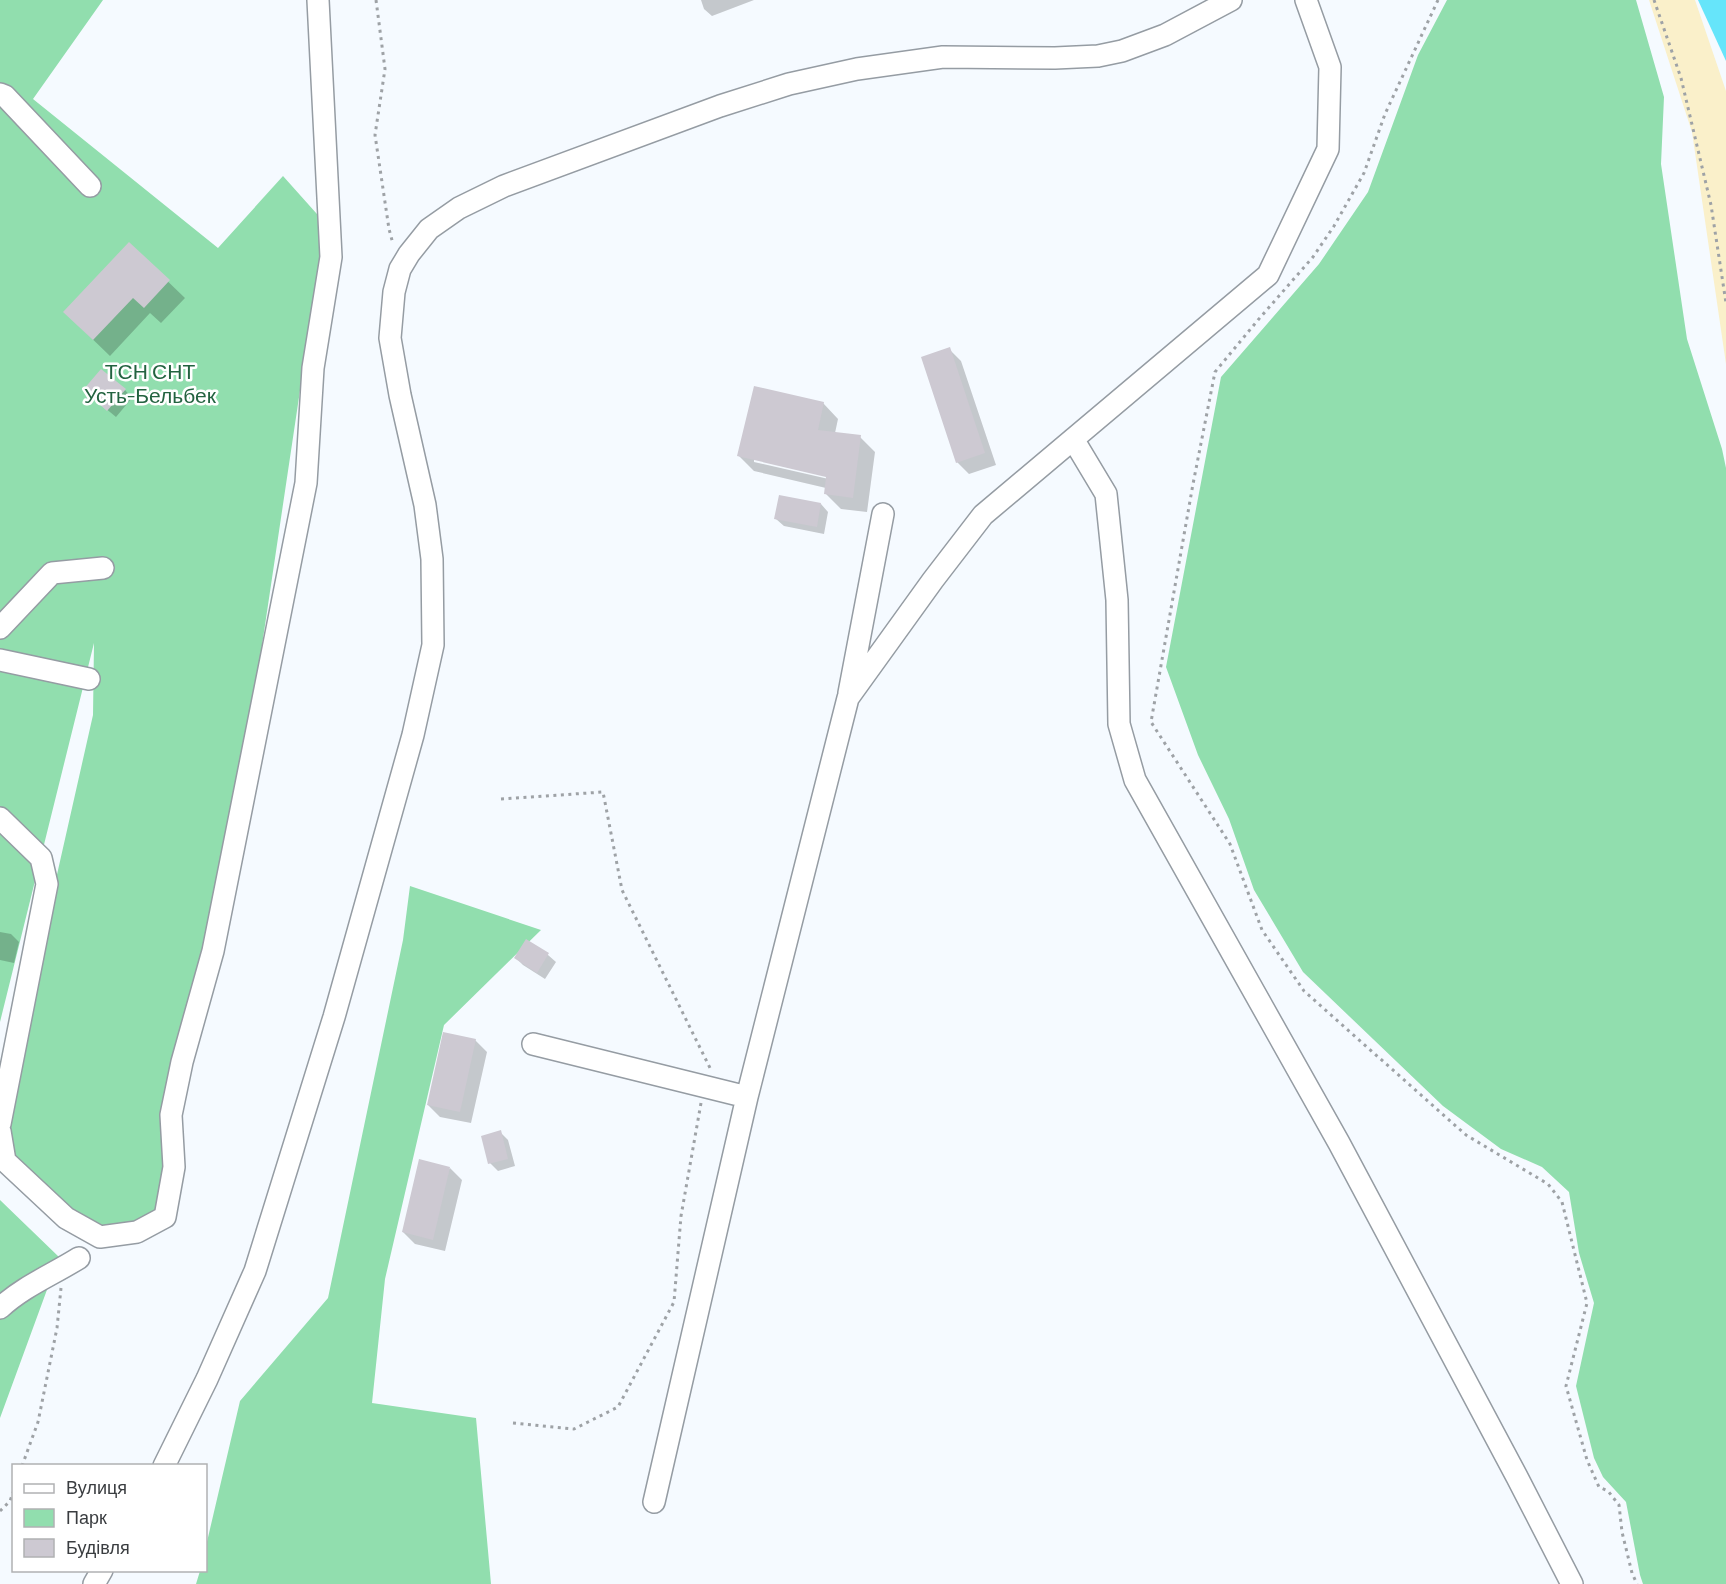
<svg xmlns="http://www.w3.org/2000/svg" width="1726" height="1584" font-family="Barlow,sans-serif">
  <rect width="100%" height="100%" fill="#f5faff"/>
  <path fill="#91deae" d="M0 0H103L33 99 218 248 283 176 325 223 258 672 161 1213 103 1234 0 1169 49 910 93 715 94 643 0 1022Z
    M1447 0H1636L1664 97 1661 164 1687 339 1722 449 1726 468V1584H1643L1640 1575 1626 1502 1603 1477 1594 1458 1576 1386 1594 1303 1579 1253 1569 1192 1542 1167 1501 1149 1443 1106 1303 972 1254 890 1229 819 1198 755 1166 667 1221 377 1319 264 1368 192 1418 55Z
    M410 886 541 930 444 1025 385 1279 372 1403 476 1418 491 1584H196L200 1571 206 1570V1546L240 1401 328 1298 403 940Z
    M0 1200 59 1257 0 1418Z"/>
  <path fill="#faf0ca" d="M1649 0H1695L1726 91V364L1692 132Z"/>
  <path fill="#66e5fa" d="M1698 0H1726V61Z"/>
  <path fill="#0003" fill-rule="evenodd" d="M701 0H754L712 16 704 9Z
    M129 244 185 298 161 323 150 313 110 356 81 328Z
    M949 349 961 361 996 465 969 474 957 462Z
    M125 390 132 398 116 417 93 398Z
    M823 403 838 419 835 433 860 437 875 452 867 512 841 509 826 494V488L754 471 739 456ZM754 459 834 477 833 480 754 462Z
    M821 504 828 512 824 534 784 526 776 519Z
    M0 932 11 934 19 942 14 963 0 960Z
    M527 941 548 955 556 962 545 979 523 965 516 958Z
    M475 1040 487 1052 471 1123 440 1117 428 1105Z
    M500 1132 508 1140 515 1166 498 1171 490 1163Z
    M450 1168 462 1180 445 1251 415 1244 403 1232Z"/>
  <path fill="#cdc9d2" d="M129 242 170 280 144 308 133 298 93 340 63 312Z
    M950 347 985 453 956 463 921 357Z
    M101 369 126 389 107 411 83 390Z
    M754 386 824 402 818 430 861 435 853 498 824 494 826 477 737 456Z
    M779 495 821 503 817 527 774 519Z
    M526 939 549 953 537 973 514 958Z
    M443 1032 476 1039 460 1112 427 1105Z
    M501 1130 508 1159 488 1164 481 1136Z
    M419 1159 450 1167 433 1240 402 1232Z"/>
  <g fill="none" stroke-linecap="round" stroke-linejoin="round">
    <defs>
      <path id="minor" d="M0 94 5 96 90 186
        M1073 439 1106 494 1117 600 1119 724 1135 780 1339 1143 1517 1477 1572 1584
        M0 628 52 573 103 568
        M0 660 89 679
        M849 693 883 514
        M0 818 41 858 47 884 0 1124
        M533 1044 747 1097
        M0 1131 5 1161 66 1218 100 1237 137 1232 165 1217 174 1167 171 1115 182 1062 213 951 306 483 313 368 331 257 318 0
        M0 1308C24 1286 52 1275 79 1258
        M164 1466 207 1379 255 1271 334 1017 413 735 433 645 432 559 425 505 400 395 390 338 394 292 400 269 409 254 429 229 459 208 504 186 720 106 789 84 857 69 943 57 1055 58 1098 56 1122 51 1165 35 1231 0
        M654 1502 747 1097 848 698 933 580 983 515 1268 275 1328 149 1330 67 1306 0
        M94 1584 102 1570"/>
    </defs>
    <use href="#minor" stroke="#959ca3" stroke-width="24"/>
    <path stroke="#9ea2a6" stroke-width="3" stroke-dasharray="3 4.5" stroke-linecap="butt" d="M376 0 385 69 375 135 389 229 393 244
      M1438 0 1385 114 1364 173 1334 226 1313 257 1258 320 1215 372 1193 484 1151 722 1230 844 1262 930 1304 991 1466 1135 1548 1184 1562 1202 1587 1303 1566 1386 1587 1460 1599 1487 1608 1491 1619 1505 1622 1532 1632 1573 1637 1584
      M1654 0 1681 78 1711 205 1726 303
      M501 799 603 792 622 890 711 1070
      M513 1423 574 1429 618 1407 674 1302 681 1216 701 1103
      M22 1466 38 1422 57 1328 61 1288
      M0 1511 10 1501 14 1490"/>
    <use href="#minor" stroke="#fff" stroke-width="21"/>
  </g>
  <g text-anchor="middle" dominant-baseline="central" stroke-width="5" stroke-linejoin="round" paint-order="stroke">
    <g font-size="21" fill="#236340" stroke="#fff">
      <text x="150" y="370">ТСН СНТ<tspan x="150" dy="24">Усть-Бельбек</tspan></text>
    </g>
  </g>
  <rect x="12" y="1464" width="195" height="108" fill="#ffffff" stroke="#b0b1b3" stroke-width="1.5"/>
  <rect x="24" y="1484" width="30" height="9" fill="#ffffff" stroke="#b0b1b3" stroke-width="1.5"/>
  <text x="66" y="1494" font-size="18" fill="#3a3d40">Вулиця</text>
  <rect x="24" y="1509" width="30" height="18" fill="#91deae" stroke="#b0b1b3" stroke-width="1.5"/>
  <text x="66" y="1524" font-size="18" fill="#3a3d40">Парк</text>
  <rect x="24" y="1539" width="30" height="18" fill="#cdc9d2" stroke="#b0b1b3" stroke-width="1.5"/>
  <text x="66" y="1554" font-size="18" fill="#3a3d40">Будівля</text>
</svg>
